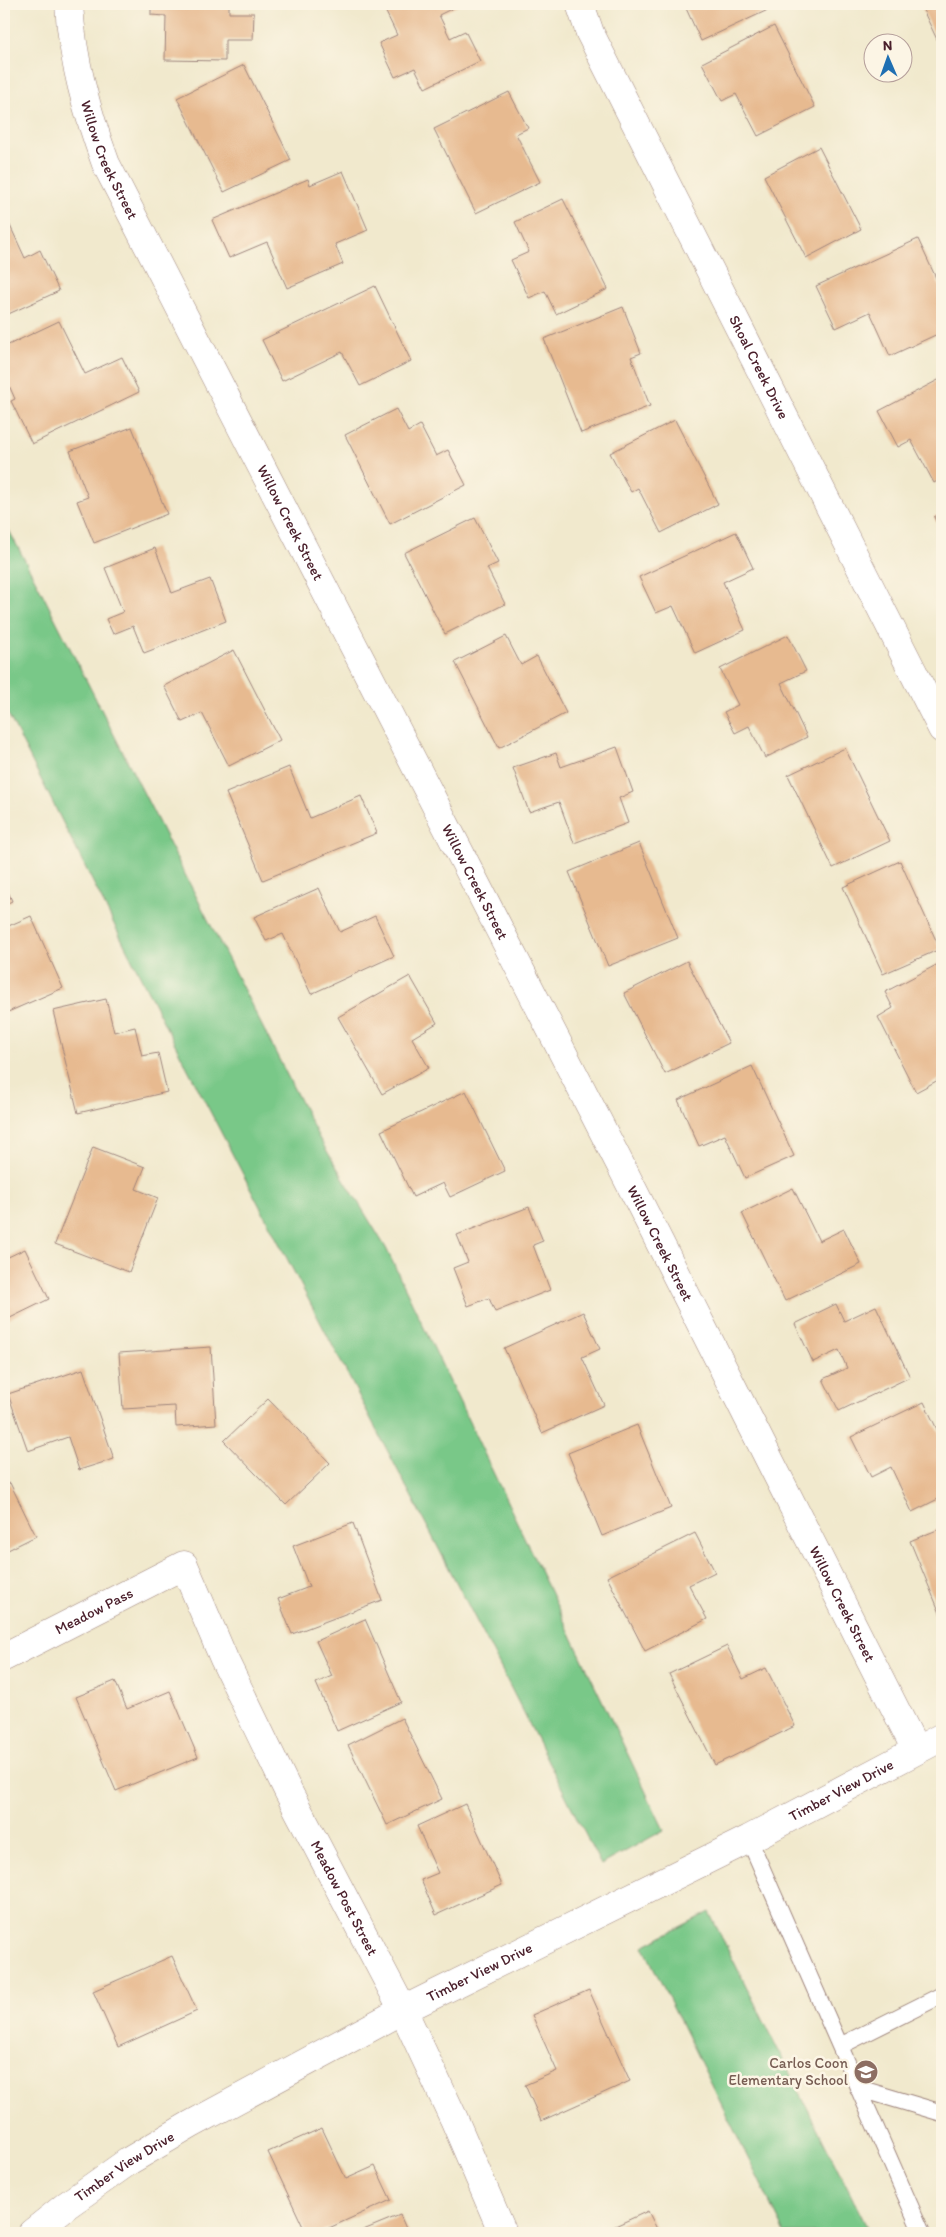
<svg xmlns="http://www.w3.org/2000/svg" width="946" height="2237" font-family="Itim,sans-serif">
  <rect width="100%" height="100%" fill="#fcf5e5"/>
  <filter id="ink" filterUnits="userSpaceOnUse"><feTurbulence type="fractalNoise" baseFrequency=".02" numOctaves="2"/><feDisplacementMap in="SourceGraphic" scale="10" xChannelSelector="R" yChannelSelector="G"/><feConvolveMatrix kernelMatrix="1 2 1 2 8 2 1 2 1" color-interpolation-filters="sRGB"/></filter>
  <filter id="wash" filterUnits="userSpaceOnUse"><feTurbulence type="fractalNoise" baseFrequency=".0096" numOctaves="4" result="noise"/><feDisplacementMap in="SourceGraphic" scale="20" xChannelSelector="R" yChannelSelector="G"/><feGaussianBlur stdDeviation="1.12" result="paint"/><feColorMatrix in="noise" values="0 0 0 0 0 0 0 0 0 0 0 0 0 0 0 0 0 1.4 0 .05"/><feComposite in="paint" operator="in"/></filter>
  <g filter="url(#wash)">
    <rect width="100%" height="100%" fill="#f1e9cd"/>
    <path fill="#79c888" stroke="#62745a" d="M4 521 40 589 319 1138 386 1248 664 1830 601 1865 488 1643 166 1027 4 706Z
      M709 1912 870 2233H785L643 1946Z"/>
    <g id="blocks">
      <path fill="#e7ba90" d="M151 4H229V13H254L253 40H225V61L165 60 166 16 151 15Z
        M382 4H458L459 5 439 15 450 38 465 31 480 61 425 88 415 68 395 77 379 43 397 35Z
        M684 4H768L770 9 701 41Z
        M930 4H942V50L922 8Z
        M774 26 815 107 758 136 736 94 722 101 702 63Z
        M244 65 291 160 224 192 177 98Z
        M509 92 528 128 516 134 540 182 476 213 434 129Z
        M819 147 861 229 806 258 764 176Z
        M343 171 368 230 335 244 343 264 287 288 267 242 229 258 212 220 308 179 310 185Z
        M563 199 608 289 556 314 545 291 529 298 511 260 529 252 515 222Z
        M6 217 25 258 40 250 59 291 4 316V218Z
        M918 239 942 291V332L890 356 870 312 836 328 816 286Z
        M375 286 411 361 360 386 342 352 282 381 262 340Z
        M623 307 641 353 631 357 650 406 581 433 544 339Z
        M59 321 85 374 122 357 139 392 32 444 11 401 15 399 4 374V347Z
        M942 378V478L934 483 911 440 898 447 879 411Z
        M396 409 408 432 420 425 436 456 448 450 466 485 390 524 345 435Z
        M675 420 718 504 661 533 638 488 631 492 610 453Z
        M132 427 167 514 94 543 77 501 88 497 70 451Z
        M942 513V534L934 517Z
        M475 518 498 563 487 568 505 604 445 634 404 553Z
        M736 532 753 568 723 582 745 630 695 653 673 606 656 613 639 577Z
        M155 548 172 593 210 579 226 621 144 653 133 626 113 634 106 619 123 612 105 568Z
        M788 635 806 671 781 683 807 737 765 758 749 726 735 733 724 712 738 705 720 669Z
        M506 636 521 665 537 656 566 713 499 748 455 662Z
        M234 650 280 740 229 766 202 713 182 722 164 686Z
        M617 747 633 792 619 798 628 823 574 843 559 802 529 812 513 768 556 753 561 767Z
        M845 748 890 841 833 868 788 775Z
        M289 767 310 818 361 796 377 833 263 880 226 793Z
        M639 843 678 938 608 966 569 872Z
        M900 861 940 949 883 974 843 887Z
        M4 882 12 901 4 905Z
        M319 888 340 932 375 916 394 956 311 994 283 934 266 941 254 917Z
        M31 916 63 988 8 1012 4 1002V928Z
        M687 961 729 1043 665 1074 624 993Z
        M942 962V1078L916 1092 878 1017 893 1008 885 992Z
        M410 976 437 1023 412 1038 429 1068 382 1094 338 1017Z
        M106 999 114 1032 135 1027 142 1056 158 1053 167 1092 78 1113 53 1011Z
        M752 1066 794 1156 745 1178 725 1135 699 1146 678 1100Z
        M466 1091 505 1171 450 1197 443 1183 413 1197 381 1131Z
        M93 1147 145 1167 136 1189 158 1198 129 1272 55 1244Z
        M793 1188 819 1241 844 1229 861 1264 785 1301 742 1213Z
        M529 1207 543 1241 533 1245 550 1290 495 1312 489 1298 468 1306 453 1268 468 1262 457 1235Z
        M25 1249 49 1299 4 1321V1259Z
        M836 1304 844 1321 876 1306 910 1377 839 1411 823 1379 847 1368 839 1350 813 1362 795 1324Z
        M583 1312 600 1349 582 1357 604 1405 542 1433 504 1348Z
        M211 1347 216 1424 176 1427 175 1406 123 1409 119 1353Z
        M83 1369 114 1459 79 1470 68 1437 28 1451 8 1394Z
        M268 1399 330 1463 286 1505 224 1441Z
        M924 1402 942 1440V1497L912 1512 891 1467 871 1477 851 1437Z
        M637 1425 671 1508 602 1536 568 1453Z
        M10 1483 36 1536 4 1552V1486Z
        M353 1523 382 1600 292 1634 278 1599 309 1587 293 1546Z
        M942 1528V1618L910 1541Z
        M695 1533 715 1572 689 1585 707 1619 645 1651 607 1577Z
        M365 1619 401 1702 337 1731 316 1683 332 1676 316 1641Z
        M727 1646 743 1679 766 1668 795 1726 715 1765 669 1674Z
        M115 1681 127 1709 170 1691 198 1757 116 1791 76 1697Z
        M402 1718 442 1799 387 1825 348 1745Z
        M465 1804 502 1885 436 1915 421 1880 438 1873 417 1826Z
        M172 1956 197 2011 118 2047 93 1991Z
        M589 1990 630 2081 541 2121 525 2085 557 2071 532 2015Z
        M322 2128 346 2179 375 2166 391 2200 318 2233H306L268 2152Z
        M648 2211 659 2233H600Z
        M400 2215 408 2233H356Z"/>
    </g>
  </g>
  <g filter="url(#ink)">
    <use href="#blocks" fill-opacity="0" stroke="#9e847c" stroke-width="1"/>
    <g fill="none" stroke-linecap="round" stroke-linejoin="round">
      <defs>
        <path id="lane" d="M749 1839 922 2233
          M840 2046 942 1995
          M858 2088 942 2113"/>
        <g id="street">
          <path id="s1" d="M69 4C72 60 87 112 106 164L623 1170 916 1750"/>
          <path id="s2" d="M580 4 590 33 942 729"/>
          <path id="s3" d="M4 1657 184 1565 224 1659 288 1791 403 2010 454 2119 503 2233"/>
        </g>
        <g id="secondary">
          <path id="s4" d="M32 2233 67 2205 129 2161 190 2125 403 2010 749 1839 942 1737"/>
        </g>
      </defs>
      <use href="#lane" stroke="#9e847c" stroke-width="18"/>
      <use href="#street" stroke="#9e847c" stroke-width="29"/>
      <use href="#secondary" stroke="#9e847c" stroke-width="29"/>
      <use href="#lane" stroke="#fff" stroke-width="16"/>
      <use href="#street" stroke="#fff" stroke-width="28"/>
      <use href="#secondary" stroke="#fff" stroke-width="28"/>
    </g>
  </g>
  <defs>
    <symbol id="school-disc" viewBox="-11 -11 22 22"><circle r="9.5" fill="#8d6e63" stroke="#fcf5e5"/><path d="M0-5L7-2L0 1L-7-2ZM-4 1L0 2.5L4 1V4Q0 6-4 4Z" fill="#fff"/></symbol>
  </defs>
  <g fill-rule="evenodd">
    <use href="#school-disc" x="852" y="2058" width="28" height="28"/>
  </g>
  <g text-anchor="middle" dominant-baseline="central" stroke-width="5" stroke-linejoin="round" paint-order="stroke">
    <g font-size="15" fill="#4a1f2b" stroke="#fcf5e5">
      <text stroke="none"><textPath href="#s1" startOffset="162">Willow Creek Street</textPath></text>
      <text stroke="none"><textPath href="#s2" startOffset="405">Shoal Creek Drive</textPath></text>
      <text stroke="none"><textPath href="#s1" startOffset="568">Willow Creek Street</textPath></text>
      <text stroke="none"><textPath href="#s1" startOffset="972">Willow Creek Street</textPath></text>
      <text stroke="none"><textPath href="#s1" startOffset="1378">Willow Creek Street</textPath></text>
      <text stroke="none"><textPath href="#s1" startOffset="1782">Willow Creek Street</textPath></text>
      <text stroke="none"><textPath href="#s3" startOffset="101">Meadow Pass</textPath></text>
      <text stroke="none"><textPath href="#s4" startOffset="924">Timber View Drive</textPath></text>
      <text stroke="none"><textPath href="#s3" startOffset="572">Meadow Post Street</textPath></text>
      <text stroke="none"><textPath href="#s4" startOffset="519">Timber View Drive</textPath></text>
      <text stroke="none"><textPath href="#s4" startOffset="114">Timber View Drive</textPath></text>
    </g>
    <g font-size="15" fill="#785e54" stroke="#fcf5e5" text-anchor="end">
      <text x="848" y="2063">Carlos Coon<tspan x="848" dy="17">Elementary School</tspan></text>
    </g>
  </g>
  <rect width="946" height="2237" fill="none" stroke="#fcf5e5" stroke-width="20"/>
  <g transform="translate(888 58) rotate(358)"><circle r="24" fill="#fcf5e5" stroke="#b59f9b"/>
  <path d="M0-4L9 19L0 12L-9 19Z" fill="#1f6fb2"/>
  <text y="-8" font-size="14" font-weight="bold" text-anchor="middle" fill="#4a1f2b">N</text>
  </g>
</svg>
